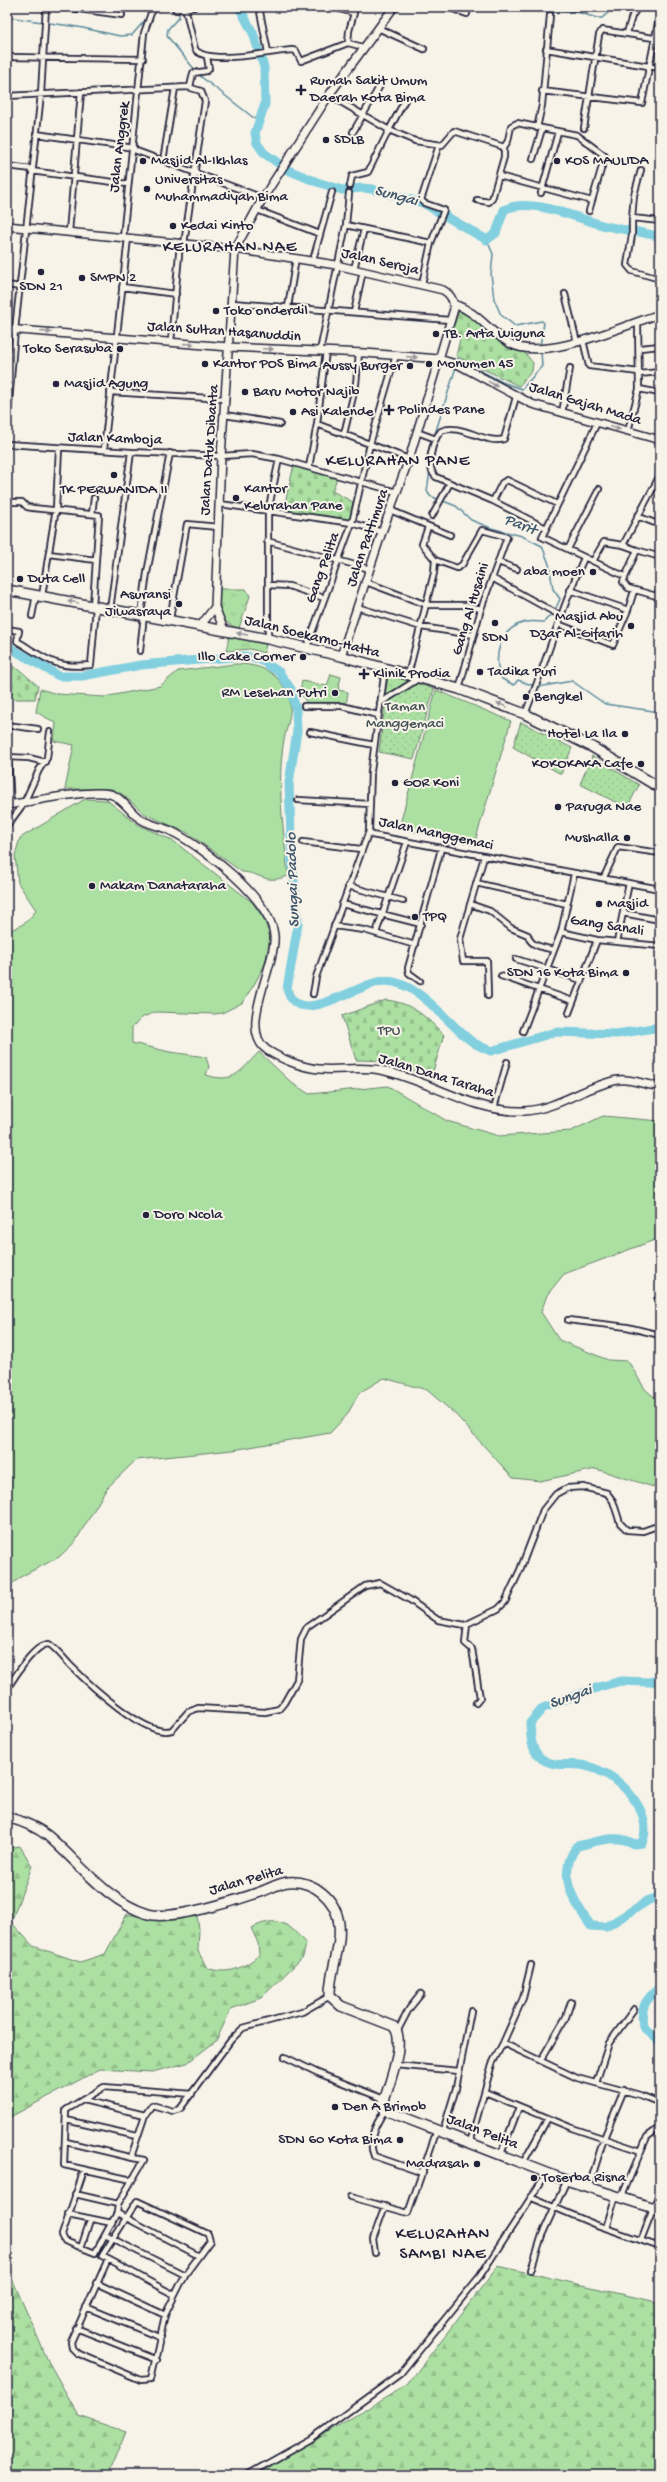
<svg xmlns="http://www.w3.org/2000/svg" width="667" height="2482" font-family="'Gochi Hand',sans-serif">
  <defs>
    <pattern id="forest-firs" width="22" height="20" patternUnits="userSpaceOnUse"><rect width="22" height="20" fill="#ace0a2"/><path d="M5 1l3.5 6h-7zM16 11l3.5 6h-7z" fill="#94c08c"/></pattern>
    <pattern id="cemetery-stones" width="16" height="16" patternUnits="userSpaceOnUse"><rect width="16" height="16" fill="#ace0a2"/><path d="M2 7V4a2 2 0 0 1 4 0v3zM10 15v-3a2 2 0 0 1 4 0v3z" fill="#94c08c"/></pattern>
    <pattern id="park-tufts" width="24" height="20" patternUnits="userSpaceOnUse"><rect width="24" height="20" fill="#ace0a2"/><path d="M3 7l-1-3M5 7V3M7 7l1-3M15 17l-1-3M17 17v-4M19 17l1-3" fill="none" stroke="#94c08c"/></pattern>
    <pattern id="garden-dots" width="8" height="8" patternUnits="userSpaceOnUse"><rect width="8" height="8" fill="#ace0a2"/><path d="M2 2h.1M6 6h.1" fill="none" stroke="#94c08c" stroke-width="1.8" stroke-linecap="round"/></pattern>
  </defs>
  <rect width="100%" height="100%" fill="#f7f3e8"/>
  <filter id="ink" filterUnits="userSpaceOnUse"><feTurbulence type="fractalNoise" baseFrequency=".025" numOctaves="2"/><feDisplacementMap in="SourceGraphic" scale="8" xChannelSelector="R" yChannelSelector="G"/><feConvolveMatrix kernelMatrix="1 2 1 2 8 2 1 2 1" color-interpolation-filters="sRGB"/></filter>
  <g filter="url(#ink)">
    <path fill="#ace0a2" stroke="#67816e" d="M235 664C259 664 278 671 288 695 294 710 287 725 284 740 276 784 284 832 288 876 264 885 262 873 242 872L188 833 145 814 122 794 112 789H65L74 745 54 741 56 723 36 712 40 689 57 694 104 697 160 686 178 671Z
      M436 690 511 721 474 845 399 828Z
      M85 799 107 800 138 825 172 840 252 902 264 919 270 937 265 964 255 983 242 1003 222 1013 215 1014 156 1012 143 1017 132 1027V1043L170 1052 206 1057 209 1067 206 1075C235 1084 240 1071 259 1052L292 1083 309 1094 388 1086 447 1121 499 1136 571 1131 603 1116 660 1121V1238L564 1274 547 1295 541 1312 559 1340 608 1360 628 1361 645 1389 660 1402V1489L596 1469 540 1481 513 1478 455 1414 427 1390 384 1378 359 1393 347 1415 330 1433 233 1450 136 1460 107 1488 75 1542 59 1557 22 1576 7 1588V931C21 927 28 922 36 910L18 883 15 855 20 838Z"/>
    <path fill="url(#forest-firs)" stroke="#67816e" d="M20 1846 32 1866 11 1922 33 1946 80 1962 105 1954 127 1914 165 1921 197 1915 199 1929 198 1951 207 1968C227 1975 243 1969 259 1955L258 1943 251 1928C278 1915 289 1923 306 1944L303 1957 261 1998 231 2009 216 2041 187 2063 152 2072 100 2069 12 2116 7 2121V1848Z
      M498 2266 652 2301 660 2307V2475H255L407 2385Z
      M7 2267 48 2361 79 2416 126 2432 108 2475H7Z"/>
    <path fill="url(#cemetery-stones)" stroke="#67816e" d="M459 311 467 314 506 345 525 353 533 363 532 371 519 386 456 356 461 335 452 331Z
      M294 465 338 476 332 491 353 502 350 520 283 511Z
      M7 663 21 671 38 686 35 699H13L7 691Z
      M386 1000C413 1003 426 1017 444 1035L431 1078 390 1061 356 1060 342 1016Z"/>
    <path fill="url(#park-tufts)" stroke="#67816e" d="M219 589H246L250 596 239 628C219 624 219 607 219 589Z
      M229 637 266 644 264 653 250 649 226 651Z
      M331 674 341 677 338 690 348 692 346 705H310C302 699 299 691 302 681L327 686Z
      M388 675 409 681 385 695Z"/>
    <path fill="url(#garden-dots)" stroke="#67816e" d="M416 683 434 689 414 759 379 752 385 704Z
      M521 722 572 748 561 774 513 747Z
      M592 756 639 785 627 808 580 784Z"/>
    <g fill="none" stroke-linecap="round" stroke-linejoin="round">
      <path stroke="#5b8a9d" stroke-width="1.5" d="M508 7 552 13 574 11 597 18H602L615 7
        M653 7H658
        M179 12V17L168 29 167 36 200 76 259 122
        M7 17 78 27 120 36 132 35 147 18
        M487 240 493 254 491 274 494 299 501 315 515 326 542 321 544 323 540 346
        M458 359 502 382 522 389 542 366 541 351
        M434 437 456 367
        M428 461 430 450
        M430 471 427 491 430 496 456 506 471 520 491 528 522 536 542 546 549 564 553 589 560 599 555 610 544 622C539 622 532 621 526 622 499 628 492 658 502 679L514 685 518 680 534 686
        M538 687 572 681 605 704 660 712"/>
      <path stroke="#81cfdf" stroke-width="9" d="M239 7 253 33 264 67 265 104 255 133 257 143 264 153 288 170 317 182 342 190 362 188 372 189 423 203 487 240 496 233 504 210C529 196 576 218 602 225 621 230 641 231 660 237
        M7 646 59 676H82L141 665 244 656 259 659 279 672 291 689 296 710 297 731 289 783 292 862 298 924 287 989C298 1032 360 980 386 981 419 982 446 1022 470 1040 476 1045 484 1048 491 1051L556 1032 617 1034 660 1027
        M660 1680 649 1682 621 1681 599 1687 543 1708 530 1723C531 1736 530 1750 542 1759 556 1768 566 1763 581 1765 606 1769 628 1786 640 1809 645 1820 647 1832 642 1843L634 1844C617 1833 596 1842 577 1846 556 1874 573 1901 591 1926L606 1927 649 1900 660 1897
        M660 1987C645 2000 640 2007 643 2027L660 2042"/>
      <defs>
        <path id="street" d="M64 7 122 15
          M174 7 176 10 194 7
          M185 7 195 49C206 66 274 51 292 50L296 51 301 61 348 43 363 47
          M259 7 268 52
          M279 7H290
          M332 7 354 13 349 31 348 43
          M447 7 467 14
          M378 28 424 49
          M627 33 632 16 638 7
          M546 49 660 68
          M7 57 143 59
          M190 87 193 73 207 71 209 69 207 57
          M542 91 642 103 660 13
          M329 95 389 130 368 172 352 176 350 186
          M7 96 188 87 201 91 205 101 184 244
          M405 100 389 130 415 141 442 145 454 131 504 147 508 141 511 126 517 123 577 135 605 156 589 211
          M537 128 542 105 550 15
          M584 128 599 35 602 30 660 39
          M353 132 381 84
          M36 134 134 148
          M134 150 263 198
          M533 159 542 129
          M163 161 175 88
          M7 166 32 169
          M31 171 128 184
          M499 176 592 201
          M541 193 558 132
          M477 200 489 202 492 199 504 157V147
          M257 210 320 234
          M632 218 634 195 641 170
          M660 221 632 218V235L627 265 632 271 660 279
          M346 225 431 243
          M69 232 81 92
          M123 238 144 33 151 13 156 7
          M313 260 332 192
          M354 269 364 229
          M422 284 431 243 444 210 424 203 421 200 439 145
          M7 285 20 287
          M122 287 176 294
          M565 294 577 342
          M232 303 450 320
          M288 307 296 258
          M354 312 363 271
          M583 340 589 366 639 372
          M171 342 180 243
          M640 348 660 346
          M320 351 346 225 349 193
          M639 374 660 372
          M639 389 660 393
          M110 392 226 399
          M516 397 504 439C485 445 460 422 441 431 432 441 425 467 436 477L493 501 546 528
          M562 413 570 368
          M225 415 280 424
          M597 423 542 537 624 576
          M317 424 409 459
          M7 427 15 330 41 94 46 7
          M628 431 639 389 638 323
          M417 432 436 439
          M344 434 356 384 359 353
          M7 444 131 452 221 456 252 454 279 459 397 492
          M104 449 128 238
          M309 467 317 424 326 351
          M660 475 623 545 637 550 623 582 628 588 660 597
          M493 501 502 483 507 480 557 504
          M7 502H22L27 507 33 508 99 515 96 560
          M220 504 352 523 382 532
          M390 510 450 535
          M92 514 94 498
          M432 516 450 483
          M637 516 660 525
          M267 541 370 569
          M568 549 599 489
          M637 550 660 557
          M49 554 96 560 93 606
          M435 560 457 568 462 565 482 530 507 537 481 609 459 689
          M593 561 604 542 623 545
          M498 562 517 569
          M492 578 561 616
          M366 582 427 605H465L481 609
          M268 585 289 586 324 598
          M570 590 628 610 634 591
          M42 596 56 508 59 449
          M657 597 660 587
          M357 607 421 627 474 635
          M110 610 131 452
          M141 614 147 573 170 453
          M32 616 36 595
          M170 619 187 524 218 527
          M558 624 613 645 628 610
          M7 629 19 631 17 641C47 659 54 669 91 665L96 607
          M268 639V512L279 459
          M306 649 352 523 370 444 396 355
          M140 651 144 615
          M385 669 371 771 369 831 372 835 660 889
          M408 675 434 573 435 560 422 544 428 527
          M380 703 418 679
          M304 706H342L378 715
          M525 714C546 663 561 609 584 558
          M7 725 38 729
          M310 732 374 745
          M7 734 8 725
          M7 757 29 758 45 762
          M8 757 11 805
          M298 800 370 804
          M7 826 24 803 39 770 47 758 50 732
          M303 842 361 849
          M484 857 460 939 463 961H487L488 996
          M574 874 561 932 597 940 660 946
          M604 877 618 847 660 853
          M476 883 567 904
          M348 886 403 901
          M342 904 421 924
          M470 904 490 911 511 928 528 935C530 947 544 947 554 950
          M623 913 660 920
          M334 926 364 930 415 945
          M376 933 407 842
          M617 942 629 883
          M516 959 581 980
          M501 976 573 1001
          M420 981 409 973 408 968 441 849
          M313 994 316 977 369 831
          M569 1013 597 940
          M523 1031 561 932
          M494 1108 507 1062
          M657 1300H660
          M568 1320 627 1327 660 1335
          M467 1624 465 1643 472 1649 480 1698 476 1703
          M7 1689C15 1677 34 1644 49 1644 58 1650 64 1659 71 1666 88 1683 147 1739 172 1730L188 1712 198 1708 265 1712 279 1709 284 1703 297 1680 301 1639 307 1627 365 1586 380 1583 410 1600 438 1620 465 1625 498 1609 505 1602 520 1570 543 1510 556 1494 567 1488 583 1487 607 1493 613 1501 620 1523 627 1530 643 1531 660 1525
          M397 2032 409 2009 421 1994
          M503 2043 523 1998 531 1965
          M285 2057 318 2073 384 2099
          M541 2060 566 2017 571 2002
          M395 2065 459 2071
          M596 2083 609 2043 634 2009
          M485 2092 572 2128 641 2151 622 2196
          M83 2100 145 2115
          M660 2107V2125
          M385 2110C376 2124 367 2139 374 2156L423 2173
          M66 2120 137 2136
          M443 2131 456 2088 471 2011
          M66 2142 133 2158
          M470 2143 492 2064 503 2043 577 2078 640 2095 660 2103
          M641 2151 647 2137 660 2127
          M501 2154 519 2107
          M523 2163 548 2118
          M84 2170 62 2235 65 2241 95 2253 117 2213 118 2204 144 2160 133 2158 132 2154 145 2115 152 2105 173 2111 180 2109 231 2040 243 2028 302 2012 330 1996
          M132 2180 64 2165 66 2110 104 2087 192 2094
          M589 2187 604 2138 624 2090
          M75 2194 118 2204
          M351 2197 408 2213 437 2130
          M532 2198 594 2224 660 2247
          M117 2213 199 2256
          M68 2214 112 2223
          M606 2228 616 2195
          M105 2235 185 2275
          M641 2240 660 2191
          M81 2248 90 2220
          M375 2253 373 2239 385 2206
          M108 2259 71 2342 72 2348 77 2353 141 2380 151 2379 165 2315 185 2275 210 2241 208 2234 137 2201 102 2256C127 2268 150 2283 175 2295
          M531 2270 542 2235 567 2180
          M96 2283 165 2315
          M86 2307 161 2338
          M76 2328 157 2360
          M247 2475 311 2439 400 2374 480 2276 547 2173"/>
        <path id="secondary" d="M7 226 235 249 336 265 443 290C450 294 454 300 454 309L409 459 382 532 341 656
          M454 304C478 312 490 333 511 344 545 362 625 325 660 314
          M7 329 229 347 365 353 439 359 459 365 532 404 660 440
          M215 607 224 630
          M201 625 215 607 221 456 235 249 263 198 329 95 394 7
          M7 805C31 802 88 789 110 794 122 797 129 811 139 818 148 825 161 826 171 831 203 847 270 898 274 935 277 965 237 1029 267 1050 281 1059 303 1068 319 1069 339 1071 360 1066 380 1070 428 1079 473 1113 524 1111 558 1109 585 1086 618 1080 632 1078 646 1086 660 1086"/>
        <path id="highway" d="M7 590 268 639 341 656 459 689 525 714 592 747 660 788
          M7 1817C21 1821 37 1827 48 1836 80 1863 106 1901 148 1914 172 1921 238 1900 263 1891 271 1888 279 1883 288 1882 314 1880 336 1899 339 1924 342 1948 329 1972 330 1996L341 2006 393 2026C408 2040 387 2088 383 2105L385 2110 560 2178 660 2210"/>
      </defs>
      <use href="#street" stroke="#22223b" stroke-width="8"/>
      <use href="#secondary" stroke="#22223b" stroke-width="10"/>
      <use href="#highway" stroke="#22223b" stroke-width="12"/>
      <use href="#street" stroke="#f7f3e8" stroke-width="4.5"/>
      <use href="#secondary" stroke="#f7f3e8" stroke-width="7"/>
      <use href="#highway" stroke="#f7f3e8" stroke-width="9"/>
    </g>
    <defs><path id="oneway-solid" d="M-6-.8H1V-3.2L6.5 0L1 3.2V.8H-6Z"/></defs>
    <g fill="#97959a">
      <use href="#oneway-solid" transform="translate(46 332) rotate(5)"/>
      <use href="#oneway-solid" transform="translate(189 344) rotate(4)"/>
      <use href="#oneway-solid" transform="translate(268 349) rotate(3)"/>
      <use href="#oneway-solid" transform="translate(412 357) rotate(5)"/>
      <use href="#oneway-solid" transform="translate(493 384) rotate(29)"/>
      <use href="#oneway-solid" transform="translate(615 428) rotate(14)"/>
      <use href="#oneway-solid" transform="translate(73 602) rotate(-168)"/>
      <use href="#oneway-solid" transform="translate(242 634) rotate(-169)"/>
      <use href="#oneway-solid" transform="translate(502 705) rotate(-156)"/>
    </g>
  </g>
  <g fill="#22223b" stroke="#f7f3e8" stroke-width="1.5">
    <path d="M299 84h4v4h4v4h-4v4h-4v-4h-4v-4h4z"/>
    <circle cx="326" cy="140" r="4"/>
    <circle cx="143" cy="161" r="4"/>
    <circle cx="557" cy="161" r="4"/>
    <circle cx="147" cy="189" r="4"/>
    <circle cx="173" cy="226" r="4"/>
    <circle cx="41" cy="272" r="4"/>
    <circle cx="82" cy="278" r="4"/>
    <circle cx="216" cy="311" r="4"/>
    <circle cx="436" cy="334" r="4"/>
    <circle cx="120" cy="349" r="4"/>
    <circle cx="205" cy="364" r="4"/>
    <circle cx="429" cy="364" r="4"/>
    <circle cx="410" cy="366" r="4"/>
    <circle cx="56" cy="384" r="4"/>
    <circle cx="245" cy="392" r="4"/>
    <path d="M387 404h4v4h4v4h-4v4h-4v-4h-4v-4h4z"/>
    <circle cx="293" cy="412" r="4"/>
    <circle cx="114" cy="475" r="4"/>
    <circle cx="236" cy="498" r="4"/>
    <circle cx="593" cy="572" r="4"/>
    <circle cx="20" cy="579" r="4"/>
    <circle cx="179" cy="604" r="4"/>
    <circle cx="495" cy="623" r="4"/>
    <circle cx="631" cy="626" r="4"/>
    <circle cx="303" cy="657" r="4"/>
    <circle cx="480" cy="672" r="4"/>
    <path d="M362 668h4v4h4v4h-4v4h-4v-4h-4v-4h4z"/>
    <circle cx="335" cy="693" r="4"/>
    <circle cx="526" cy="697" r="4"/>
    <circle cx="625" cy="734" r="4"/>
    <circle cx="641" cy="764" r="4"/>
    <circle cx="395" cy="783" r="4"/>
    <circle cx="558" cy="807" r="4"/>
    <circle cx="627" cy="838" r="4"/>
    <circle cx="92" cy="886" r="4"/>
    <circle cx="599" cy="904" r="4"/>
    <circle cx="415" cy="917" r="4"/>
    <circle cx="626" cy="973" r="4"/>
    <circle cx="146" cy="1215" r="4"/>
    <circle cx="335" cy="2107" r="4"/>
    <circle cx="400" cy="2140" r="4"/>
    <circle cx="477" cy="2164" r="4"/>
    <circle cx="534" cy="2178" r="4"/>
  </g>
  <g text-anchor="middle" dominant-baseline="central" stroke-width="4" stroke-linejoin="round" paint-order="stroke">
    <g font-size="15" fill="#22223b" stroke="#f7f3e8" text-anchor="start">
      <text x="310" y="81">Rumah Sakit Umum<tspan x="310" dy="17">Daerah Kota Bima</tspan></text>
      <text x="334" y="140">SDLB</text>
      <text x="151" y="161">Masjid Al-Ikhlas</text>
      <text x="565" y="161">KOS MAULIDA</text>
      <text x="155" y="180">Universitas<tspan x="155" dy="17">Muhammadiyah Bima</tspan></text>
      <text x="181" y="226">Kedai Kinto</text>
      <text x="90" y="278">SMPN 2</text>
      <text x="41" y="287" text-anchor="middle">SDN 21</text>
      <text x="224" y="311">Toko onderdil</text>
      <text x="444" y="334">TB. Arta Wiguna</text>
      <text x="112" y="349" text-anchor="end">Toko Serasuba</text>
      <text x="213" y="364">Kantor POS Bima</text>
      <text x="437" y="364">Monumen 45</text>
      <text x="402" y="366" text-anchor="end">Aussy Burger</text>
      <text x="64" y="384">Masjid Agung</text>
      <text x="253" y="392">Baru Motor Najib</text>
      <text x="398" y="410">Polindes Pane</text>
      <text x="301" y="412">Asi Kalende</text>
      <text x="244" y="489">Kantor<tspan x="244" dy="17">Kelurahan Pane</tspan></text>
      <text x="114" y="490" text-anchor="middle">TK PERWANIDA II</text>
      <text x="585" y="572" text-anchor="end">aba moen</text>
      <text x="28" y="579">Duta Cell</text>
      <text x="171" y="595" text-anchor="end">Asuransi<tspan x="171" dy="17">Jiwasraya</tspan></text>
      <text x="623" y="617" text-anchor="end">Masjid Abu<tspan x="623" dy="17">Dzar Al-Gifarih</tspan></text>
      <text x="495" y="638" text-anchor="middle">SDN</text>
      <text x="295" y="657" text-anchor="end">Illo Cake Corner</text>
      <text x="488" y="672">Tadika Puri</text>
      <text x="373" y="674">Klinik Prodia</text>
      <text x="327" y="693" text-anchor="end">RM Lesehan Putri</text>
      <text x="534" y="697">Bengkel</text>
      <text x="617" y="734" text-anchor="end">Hotel La Ila</text>
      <text x="633" y="764" text-anchor="end">KOKOKAKA Cafe</text>
      <text x="403" y="783">GOR Koni</text>
      <text x="566" y="807">Paruga Nae</text>
      <text x="619" y="838" text-anchor="end">Mushalla</text>
      <text x="100" y="886">Makam Danataraha</text>
      <text x="607" y="904">Masjid</text>
      <text x="423" y="917">TPQ</text>
      <text x="618" y="973" text-anchor="end">SDN 16 Kota Bima</text>
      <text x="154" y="1215">Doro Ncola</text>
      <text x="343" y="2107">Den A Brimob</text>
      <text x="392" y="2140" text-anchor="end">SDN 60 Kota Bima</text>
      <text x="469" y="2164" text-anchor="end">Madrasah</text>
      <text x="542" y="2178">Toserba Risna</text>
    </g>
    <g font-size="15" fill="#22223b" stroke="#f7f3e8">
      <text transform="translate(120 147) rotate(-83)">Jalan Anggrek</text>
      <text transform="translate(380 262) rotate(13)">Jalan Seroja</text>
      <text transform="translate(224 332) rotate(4)">Jalan Sultan Hasanuddin</text>
      <text transform="translate(585 404) rotate(17)">Jalan Gajah Mada</text>
      <text transform="translate(115 439) rotate(2)">Jalan Kamboja</text>
      <text transform="translate(210 450) rotate(-86)">Jalan Datuk Dibanta</text>
      <text transform="translate(368 538) rotate(-71)">Jalan Pattimura</text>
      <text transform="translate(323 568) rotate(-70)">Gang Pelita</text>
      <text transform="translate(471 609) rotate(-73)">Gang Al Husaini</text>
      <text transform="translate(312 637) rotate(14)">Jalan Soekarno-Hatta</text>
      <text transform="translate(436 834) rotate(12)">Jalan Manggemaci</text>
      <text transform="translate(607 926) rotate(9)">Gang Sanali</text>
      <text transform="translate(436 1076) rotate(17)">Jalan Dana Taraha</text>
      <text transform="translate(246 1881) rotate(-16)">Jalan Pelita</text>
      <text transform="translate(482 2132) rotate(21)">Jalan Pelita</text>
    </g>
    <g font-size="15" fill="#445255" stroke="#f7f3e8">
      <text x="405" y="707">Taman<tspan x="405" dy="17">Manggemaci</tspan></text>
      <text x="389" y="1031">TPU</text>
    </g>
    <g font-size="16" font-style="italic" fill="#3e566c" stroke="#f7f3e8">
      <text transform="translate(396 197) rotate(15)">Sungai</text>
      <text transform="translate(520 526) rotate(21)">Parit</text>
      <text transform="translate(294 880) rotate(-92)">Sungai Padolo</text>
      <text transform="translate(571 1698) rotate(-20)">Sungai</text>
    </g>
    <g font-size="17" letter-spacing="1" fill="#22223b" stroke="#f7f3e8">
      <text x="230" y="248">KELURAHAN NAE</text>
      <text x="398" y="462">KELURAHAN PANE</text>
      <text x="443" y="2235">KELURAHAN<tspan x="443" dy="20">SAMBI NAE</tspan></text>
    </g>
  </g>
  <rect width="667" height="2482" fill="none" stroke="#f7f3e8" stroke-width="24"/>
  <rect x="12" y="12" width="643" height="2458" fill="none" stroke="#22223b" stroke-width="1.5" filter="url(#ink)"/>
</svg>
